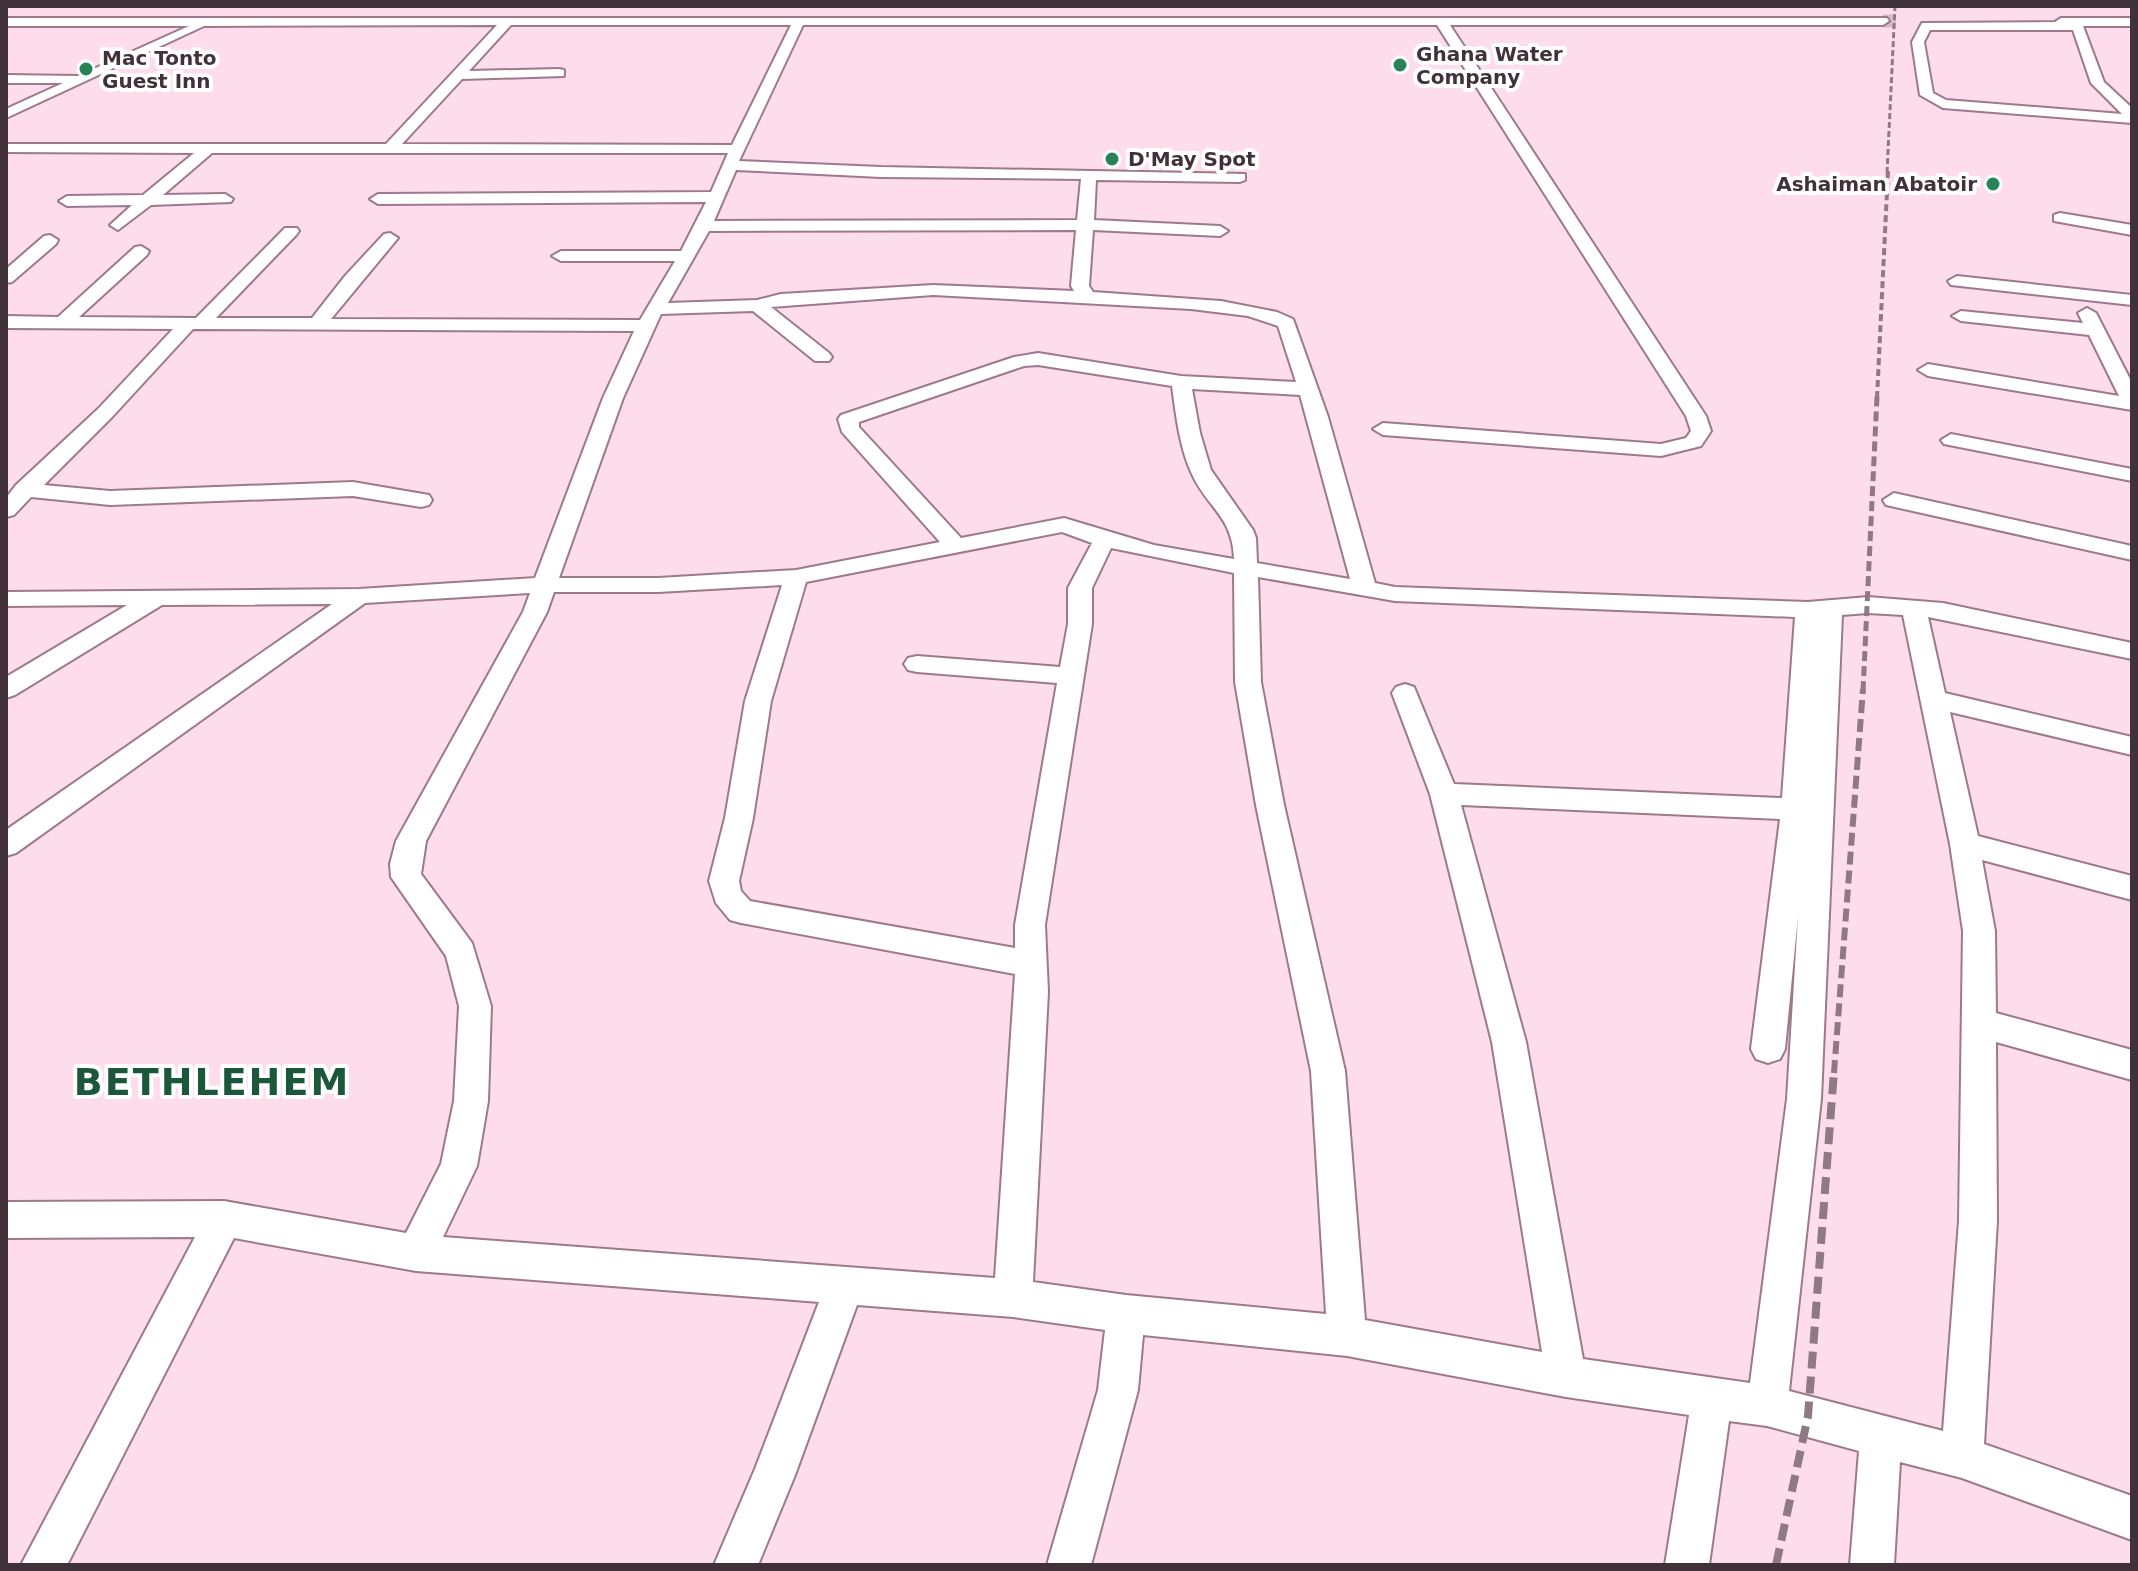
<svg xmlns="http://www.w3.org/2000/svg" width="2138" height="1571" font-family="'DejaVu Sans',sans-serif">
  <rect width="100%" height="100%" fill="#fdddec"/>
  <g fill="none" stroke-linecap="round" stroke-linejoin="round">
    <path stroke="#d7bbc8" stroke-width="13" stroke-dasharray="13 7" stroke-linecap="butt" d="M1883 21H1902"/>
    <defs>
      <path id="minor" d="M6 18H1887L1889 21 1883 25H1450L1706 416 1711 431 1701 446 1661 456 1383 435 1373 429 1383 423 1661 444 1686 438 1691 431 1686 416 1437 25H803L739 161 881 167 1245 174V180L1240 182 1096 180 1094 220 1220 226 1228 231 1220 236 1093 230 1089 286 1093 292 1221 301 1277 312 1293 319 1328 417 1375 583 1395 587 1808 602 1868 597 1943 603 2132 643V659L1928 617 1945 693 2132 737V755L1950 712 1978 836 2132 876V900L1982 860 1995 931 1996 1013 2132 1050V1080L1996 1042 1997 1221 1984 1444 2132 1496V1540L1962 1478 1900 1462 1894 1565H1850L1859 1451 1767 1426 1729 1421 1709 1565H1665L1689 1415 1566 1397 1347 1356 1143 1335 1138 1390 1091 1565H1047L1098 1390 1105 1330 1013 1317 857 1305 795 1475 758 1565H714L755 1469 819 1302 416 1271 234 1238 67 1565H21L195 1237 6 1238V1202L224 1201 406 1233 441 1164 454 1101 459 1006 446 956 391 877 390 864 396 841 523 612 530 593 365 603 16 853 6 856V830L332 604 162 605 15 695 6 698V677L127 605 6 606V592L359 589 535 578 603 398 634 331 193 329 112 417 44 485 110 491 353 482 429 495 432 500 429 505 421 507 353 496 110 505 31 497 14 515 6 517V498L16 485 98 409 173 329 6 328V316L58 317 135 247 141 246 149 251 147 255 79 317 196 318 285 228H297L299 231 297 234 216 318H312L345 276 384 234 390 233 398 238 331 319 640 320 675 261H561L552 256 561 251H681L706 202 378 204 370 199 378 194 711 192 728 153H212L163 195 225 194 233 199 231 202 151 205 118 230 110 225 132 205 67 206 59 201 67 196 143 195 194 153 6 152V144H386L497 25 204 26 6 118V109L63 83H6V75L78 76 189 26H6ZM511 25H791L732 145 402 144 462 79 564 76V70L559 69 469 71ZM736 170 881 177 1081 179 1077 220 714 221ZM1076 230 1071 286 1074 291 933 285 781 294 757 300 668 303 709 231ZM933 295 1191 309 1248 316 1278 326 1296 382 1181 376 1038 353 1014 357 841 415 838 419 842 432 940 542 796 570 658 578H559L623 398 661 314 753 311 815 361H829L832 357 829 353 771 307ZM1038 365 1172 386C1176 415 1179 445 1191 472 1206 507 1233 516 1234 559L1154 545 1064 518 961 538 859 427V422L1024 366ZM1192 389 1300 395 1350 579 1257 563 1256 538 1253 530 1211 470 1200 433ZM1062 532 1092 543 1068 588V624L1060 667 917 656 908 658 904 664 908 670 917 672 1057 683 1015 925V948L750 901 741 891 739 881 753 818 771 701 806 582ZM1111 548 1234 573 1235 682 1256 805 1311 1071 1326 1314 1126 1295 1033 1282 1048 992 1045 925 1092 624V588ZM1258 577 1395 601 1795 617 1782 798 1454 784 1414 687 1405 684 1396 687 1392 693 1430 794 1492 1042 1542 1352 1365 1320 1345 1071 1284 805 1261 682ZM782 585 745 701 725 818 709 881 716 903 730 920 741 923 1015 974 995 1278 443 1237 477 1166 488 1101 491 1006 472 943 421 874 426 841 547 612 554 592H658ZM1868 613 1903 615 1950 844 1963 931 1959 1221 1943 1431 1789 1391 1821 1099 1842 615ZM1461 805 1780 819 1751 1049 1756 1059 1768 1063 1780 1059 1785 1049 1798 916 1787 1099 1750 1383 1583 1359 1526 1042Z
        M2061 18H2132V26H2083L2104 82 2132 108V123L1943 108 1920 95 1912 42 1922 23 2055 22ZM1930 30H2073L2091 83 2122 114 1946 100 1933 93 1924 42Z
        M2060 213 2132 225V235L2054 221V215Z
        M50 235 58 240 56 244 12 282 6 283V269L44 236Z
        M1957 276 2132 295V305L1951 285 1948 281Z
        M2087 308 2096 313 2132 383V410L1928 376 1918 370 1928 364 2119 396 2089 335 1961 321 1952 316 1961 311 2083 323 2078 313Z
        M1951 434 2132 469V481L1944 444 1941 440Z
        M1894 493 2132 546V560L1886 505 1883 500Z"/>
    </defs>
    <use href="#minor" stroke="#9d798a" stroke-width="4"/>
    <use href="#minor" fill="#fff" fill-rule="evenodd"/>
    <path stroke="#8f7983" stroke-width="3" stroke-dasharray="6 3" stroke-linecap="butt" d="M1887 173 1895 6"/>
    <path stroke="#8f7983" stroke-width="4" stroke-dasharray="7 4" stroke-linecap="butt" d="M1877 398 1888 171"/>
    <path stroke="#8f7983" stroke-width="5" stroke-dasharray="10 5" stroke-linecap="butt" d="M1863 691 1877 396"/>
    <path stroke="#8f7983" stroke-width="6" stroke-dasharray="13 6" stroke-linecap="butt" d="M1834 1073 1863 689"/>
    <path stroke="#8f7983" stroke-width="8" stroke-dasharray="17 8" stroke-linecap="butt" d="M1776 1565 1808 1416 1834 1071"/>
  </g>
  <g fill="#298359" stroke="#fff" stroke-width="3">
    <circle cx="1400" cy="65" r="8"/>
    <circle cx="86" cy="69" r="8"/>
    <circle cx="1112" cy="159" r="8"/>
    <circle cx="1993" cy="184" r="8"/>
  </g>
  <g text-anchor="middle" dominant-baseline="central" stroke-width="8" stroke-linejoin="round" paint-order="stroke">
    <g font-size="20" font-weight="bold" fill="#413239" stroke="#fff" text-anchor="start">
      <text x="1416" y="54">Ghana Water<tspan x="1416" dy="23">Company</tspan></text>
      <text x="102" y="58">Mac Tonto<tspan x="102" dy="23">Guest Inn</tspan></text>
      <text x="1128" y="159">D'May Spot</text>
      <text x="1977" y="184" text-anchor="end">Ashaiman Abatoir</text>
    </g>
    <g font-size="38" font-weight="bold" letter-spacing="2" fill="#1b583b" stroke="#fff">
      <text x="212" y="1082">BETHLEHEM</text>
    </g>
  </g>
  <rect width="2138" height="1571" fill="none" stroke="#413239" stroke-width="16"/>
</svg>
